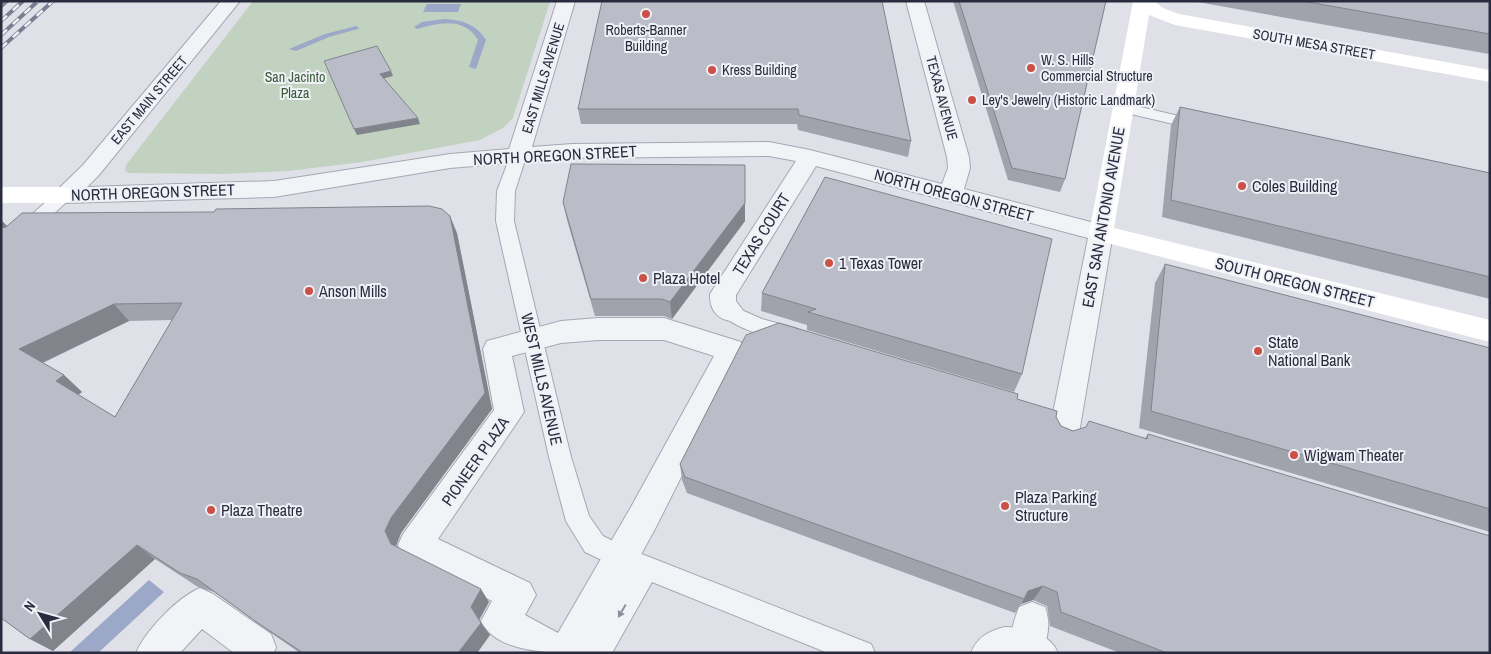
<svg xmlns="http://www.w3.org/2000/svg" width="1491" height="654" font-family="'Archivo Narrow',sans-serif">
  <rect width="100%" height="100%" fill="#e0e1e8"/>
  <path fill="#c2d2c1" d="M253 1H550V2L513 118 503 128 480 140 362 162 289 171 223 174 128 173 125 170 126 165Z"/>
  <path fill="#9ca8c8" d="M427 4H461L458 12H423Z
    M149 580 164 592 98 653H69Z"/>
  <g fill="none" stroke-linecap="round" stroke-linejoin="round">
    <path fill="#9ca8c8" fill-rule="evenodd" d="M444 19C462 20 476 24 486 40L476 69 469 67 478 40C465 17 439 22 417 29L414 27 422 22Z
      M356 26 359 28 358 29 329 37 296 51 289 49 325 34Z"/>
    <defs>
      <path id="lane" d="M1123 103 1205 122 1207 125 1199 130 1118 111 1115 108 1118 105Z
        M519 149 525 150 527 154 515 191 514 221 571 457 589 516 603 536 629 549 871 644 875 653H828L652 582 612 653H584L629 573 585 552 566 521 549 457 496 221 497 191 511 154 513 150Z
        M64 189 70 191 73 195 70 199 30 235 24 237 18 235 15 231 18 227 58 191Z
        M730 305 762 319 798 329 801 335 798 341C783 345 728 326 720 312L723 307Z
        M1005 627C1025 627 1051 634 1058 653H971C977 637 989 631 1005 627Z"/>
      <path id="street" d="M221 1H240L99 175 87 187 274 181 450 154 509 149 557 1H575L532 147 572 144 769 142 810 150 942 184 948 168 947 157 906 1H924L969 157 970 168 964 189 1110 227 1113 233 1079 433 1075 442 1064 446 1053 442 1049 433 1088 238 816 166 736 295V301L744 312 740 319C722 325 709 312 710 294L796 161 769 156 572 158 450 168 274 197 64 203 56 201 52 195 83 165Z
        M598 318H664L741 342 745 350 655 529 587 653C552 653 497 654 481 621L492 601 403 556 398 545 403 534 494 410 483 349 487 341 561 321ZM598 340H664L714 356 631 507 558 633 525 615 536 595 530 583 438 539 524 412 512 356 561 343Z
        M200 588 213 594 271 634 276 647 274 653H234L202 629 180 653H136C145 631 178 597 200 588Z
        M1032 602 1045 607C1051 623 1048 637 1042 653H1014C1008 637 1013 623 1019 607Z"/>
    </defs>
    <use href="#lane" stroke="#a5a7b2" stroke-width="2"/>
    <use href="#street" stroke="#a5a7b2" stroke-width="2"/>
    <use href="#lane" fill="#f2f3f7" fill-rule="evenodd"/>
    <use href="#street" fill="#f2f3f7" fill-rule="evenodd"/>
    <path fill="#fff" fill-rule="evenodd" d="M1133 1H1154L1163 8 1179 14 1490 70V82L1175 25 1149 15 1114 228 1490 320V342L1092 239 1089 233Z
      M1 187H64L72 189 76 195 72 201 64 203H1Z"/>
    <defs>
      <path id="rail" d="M1 21 23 1
        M1 35 38 1
        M1 48 53 1"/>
    </defs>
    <use href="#rail" stroke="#7a7e92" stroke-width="4"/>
    <use href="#rail" stroke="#eff1f6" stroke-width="2.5" stroke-dasharray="8" stroke-linecap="butt"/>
  </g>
  <path fill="#a0a2ac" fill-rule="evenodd" d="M602 1 911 141 908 157 798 130 797 124H581L578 109Z
    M953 1H1106L1065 179 1060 192 1008 180Z
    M1192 1H1490V53L1489 54Z
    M1180 107 1490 173V299L1162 217 1171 125Z
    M745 165V221L672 319 664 316H595L567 220 563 202Z
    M825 177 1022 374 1014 392 807 330V325L761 311 762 293Z
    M1 220 7 226 457 233 492 409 401 533 396 546 489 602 479 620 490 635 477 653H300L274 635 214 592 198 587 155 559 53 651 30 639 1 618ZM172 320 115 417 78 395 82 392 64 375 43 363 129 321Z
    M1165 264 1490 348V532L1139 428 1155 283Z
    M1017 399 1056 417 1061 426 1073 431 1145 438 1148 434 1490 653H1120L1050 626 1047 606 1033 600 1021 604 1015 613 687 493 682 480 680 464Z"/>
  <path fill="#82848c" d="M1 1H10L1 9Z
    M391 71 393 76 382 79 380 74Z
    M418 118 420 124 357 135 354 129Z
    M745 203V221L672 319 670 302Z
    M450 216 457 233 492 409 401 533 396 546 391 544 385 531Z
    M1 220 11 230 1 237Z
    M114 304 129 321 37 365 19 349Z
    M64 375 82 392 74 398 56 381Z
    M137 545 155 559 53 651 30 639Z
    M1043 586 1033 600 1021 604 1024 599 1028 591Z
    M481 589 489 602 479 620 471 607Z
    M481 623 490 635 477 653H458Z"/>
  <path fill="#babcc8" stroke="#82848c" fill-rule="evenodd" d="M602 1H882L911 141 799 115 798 109H578Z
    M959 1H1106L1065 179 1012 168Z
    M1302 1H1490V34Z
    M377 46 391 71 380 74 418 118 354 129 324 61Z
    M1180 107 1490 173V277L1171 200Z
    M571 164 745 165V203L670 302 662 299H591L563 202Z
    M825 177 1052 239 1022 374 808 312 816 309 762 293Z
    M429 206 442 209 450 216 485 393 391 518 385 531 391 544 481 589 471 607 481 623 458 653H303L258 623 197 579 180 573 137 545 30 639 1 618V228L6 227 22 213 214 212 216 209ZM182 303 115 417 56 381 64 375 19 349 114 304Z
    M1165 264 1490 348V509L1151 411Z
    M779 323 1018 394 1017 399 1057 411 1056 417 1061 426 1073 431 1086 427 1089 421 1147 439 1148 434 1490 536V653H1167L1061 612 1057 592 1043 586 1028 591 1024 599 685 477 680 464 746 335Z"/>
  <defs><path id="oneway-solid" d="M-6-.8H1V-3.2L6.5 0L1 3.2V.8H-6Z" transform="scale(1.25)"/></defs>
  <use fill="#8e909b" href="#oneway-solid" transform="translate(622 611) rotate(120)"/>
  <g fill="#ca5048" stroke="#eff1f6" stroke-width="2">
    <circle cx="646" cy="14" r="5"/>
    <circle cx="1031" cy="68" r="5"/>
    <circle cx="712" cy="70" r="5"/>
    <circle cx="972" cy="100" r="5"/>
    <circle cx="1242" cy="186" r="5"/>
    <circle cx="829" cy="263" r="5"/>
    <circle cx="643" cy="278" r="5"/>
    <circle cx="309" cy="291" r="5"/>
    <circle cx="1258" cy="351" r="5"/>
    <circle cx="1294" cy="455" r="5"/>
    <circle cx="1005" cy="506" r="5"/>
    <circle cx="211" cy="510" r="5"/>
  </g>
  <g text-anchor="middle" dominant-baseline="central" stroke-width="4" stroke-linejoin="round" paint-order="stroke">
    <g font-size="14" fill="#292c3f" stroke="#eff1f6" text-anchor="start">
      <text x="646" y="30" text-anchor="middle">Roberts-Banner<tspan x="646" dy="16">Building</tspan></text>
      <text x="1041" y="60">W. S. Hills<tspan x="1041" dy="16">Commercial Structure</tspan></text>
      <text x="722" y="70">Kress Building</text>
      <text x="982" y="100">Ley's Jewelry (Historic Landmark)</text>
    </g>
    <g font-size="14" fill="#292c3f" stroke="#eff1f6">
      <text transform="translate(1314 44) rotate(10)">SOUTH MESA STREET</text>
      <text transform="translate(543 78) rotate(-73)">EAST MILLS AVENUE</text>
      <text transform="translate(942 98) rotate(75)">TEXAS AVENUE</text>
      <text transform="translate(149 100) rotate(-50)">EAST MAIN STREET</text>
    </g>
    <g font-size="14" fill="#375b37" stroke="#eff1f6">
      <text x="295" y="77">San Jacinto<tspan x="295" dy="16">Plaza</tspan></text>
    </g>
    <g font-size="16" fill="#292c3f" stroke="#eff1f6">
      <text transform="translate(555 155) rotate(-3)">NORTH OREGON STREET</text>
      <text transform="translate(153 192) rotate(-2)">NORTH OREGON STREET</text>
      <text transform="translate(954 195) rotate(15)">NORTH OREGON STREET</text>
      <text transform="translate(1103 217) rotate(-80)">EAST SAN ANTONIO AVENUE</text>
      <text transform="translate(761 234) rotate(-58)">TEXAS COURT</text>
      <text transform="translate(1295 282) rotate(14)">SOUTH OREGON STREET</text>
      <text transform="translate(542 379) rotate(77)">WEST MILLS AVENUE</text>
      <text transform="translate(475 461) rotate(-55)">PIONEER PLAZA</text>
    </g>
    <g font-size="16" fill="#292c3f" stroke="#eff1f6" text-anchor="start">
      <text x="1252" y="186">Coles Building</text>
      <text x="839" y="263">1 Texas Tower</text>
      <text x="653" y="278">Plaza Hotel</text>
      <text x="319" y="291">Anson Mills</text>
      <text x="1268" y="342">State<tspan x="1268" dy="18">National Bank</tspan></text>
      <text x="1304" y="455">Wigwam Theater</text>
      <text x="1015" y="497">Plaza Parking<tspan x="1015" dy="18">Structure</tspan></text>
      <text x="221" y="510">Plaza Theatre</text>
    </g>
  </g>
  <rect width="1491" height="654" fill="none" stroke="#292c3f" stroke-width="5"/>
  <g transform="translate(40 614) rotate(307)" stroke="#eff1f6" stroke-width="4" paint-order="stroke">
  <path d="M0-4L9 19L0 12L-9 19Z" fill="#292c3f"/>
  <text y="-8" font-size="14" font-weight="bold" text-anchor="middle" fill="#292c3f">N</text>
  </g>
</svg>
